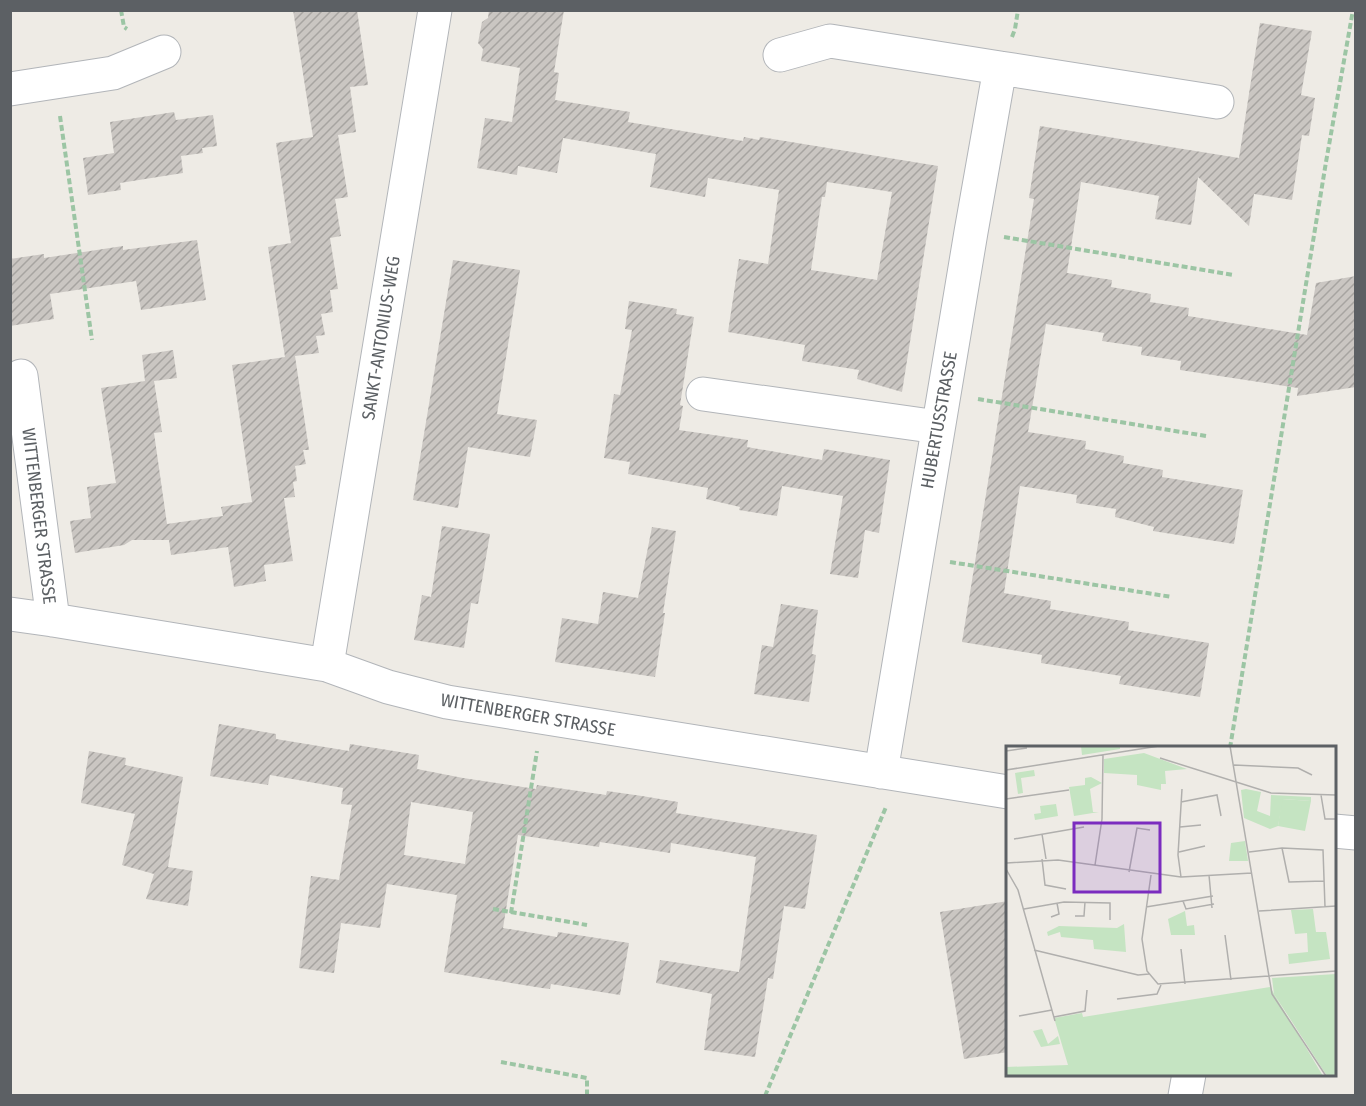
<svg xmlns="http://www.w3.org/2000/svg" width="1366" height="1106" font-family="'Fira Sans Condensed',sans-serif">
  <defs>
    <pattern id="building-hatch" width="6" height="6" patternUnits="userSpaceOnUse" patternTransform="scale(1.5)"><rect width="6" height="6" fill="#cac6c2"/><path d="M-1 1l2-2M0 6l6-6M5 7l2-2" fill="none" stroke="#a7a4a1"/></pattern>
  </defs>
  <rect width="100%" height="100%" fill="#eeebe5"/>
  <path fill="url(#building-hatch)" fill-rule="evenodd" d="M293 10H357L368 85 350 87 356 132 338 135 348 197 335 199 341 236 330 238 338 289 330 290 333 312 321 314 325 335 316 336 319 353 295 356 309 450H303L306 464 295 466 297 481 293 482 295 497 284 498 293 561 264 565 266 581 234 587 228 547 171 555 169 540H132L124 545 75 553 70 521 91 518 87 487 116 483 101 388 145 381 142 355 173 350 177 378 154 381 162 432 154 433 167 524 223 516 221 507 252 502 232 365 285 357 268 247 291 243 276 143 313 137Z
    M489 10H564L554 72 559 73 555 100 630 112 628 122 743 141 744 137 759 140 760 137 938 166 902 392 857 379 859 370 802 361 805 345 728 332 739 259 768 264 779 190 708 178 705 197 650 187 656 154 563 138 557 173 518 166 517 175 477 168 485 118 512 122 520 68 481 61 483 49 478 43 482 22 488 18ZM827 182 892 192 877 280 811 270 822 197H825Z
    M1260 23 1312 31 1301 95 1315 98 1309 136 1302 135 1292 200 1254 194 1249 226 1198 177 1191 225 1155 219 1159 196 1081 182 1067 273 1112 280 1111 287 1151 294 1150 302 1189 308 1188 316 1307 335 1316 283 1356 276V387L1297 396 1298 388 1180 370 1181 361 1141 355 1142 347 1102 341 1104 333 1046 324 1028 432 1086 441 1085 449 1124 456 1123 463 1163 470 1162 477 1243 490 1234 544 1153 531 1154 527 1115 517 1116 509 1076 503 1077 495 1020 486 1004 593 1051 601 1050 609 1129 622 1128 630 1209 643 1200 697 1119 684 1121 676 1041 663 1042 655 962 642 1034 199 1029 198 1040 126 1239 158Z
    M174 112 176 120 213 115 217 146 202 148 203 153 181 156 183 173 120 183 121 190 88 195 83 158 114 153 110 122Z
    M197 240 206 300 141 310 136 281 50 294 54 319 10 326V259L44 254V258L123 246V250Z
    M453 260 520 270 497 414 537 420 530 457 468 447 458 508 413 500Z
    M629 301 677 309 676 314 694 317 680 405 683 406 679 430 748 440 747 447 822 460 824 449 890 460 879 533 865 530 858 578 830 574 843 496 782 486 777 516 739 510 740 507 706 499 708 488 628 474 630 462 604 458 614 394 620 395 632 330 625 329Z
    M442 526 490 534 478 604 471 603 464 648 414 640 422 595 431 597Z
    M652 527 676 531 663 613H665L655 677 555 662 562 618 598 624 603 592 638 598Z
    M781 604 818 610 812 654 816 655 809 702 754 694 762 645 773 647Z
    M219 724 276 734V739L349 751 350 744 419 755 417 769 463 778 536 789 537 785 606 795 607 791 642 796 678 802 676 813 817 835 805 909 784 906 773 979 768 978 755 1057 704 1050 712 994 656 983 660 960 739 972 756 857 671 843 670 853 600 842 599 847 518 835 503 928 557 937 558 932 629 943 620 995 551 984 550 989 542 988 444 972 457 895 387 884 380 928 341 923 334 973 299 968 311 876 339 880 352 805 341 804 343 788 270 775 268 785 210 776ZM411 802 473 812 465 864 404 855Z
    M89 751 126 758 125 765 183 777 168 867 193 871 188 906 146 899 154 874 122 865 135 814 81 803Z
    M1008 901V1052L964 1059 940 912Z"/>
  <g fill="none" stroke-linecap="round" stroke-linejoin="round">
    <defs>
      <path id="minor" d="M780 55 830 41 1000 68
        M10 89 113 73 164 52
        M21 376 53 620
        M703 394 938 427
        M10 614 53 620 327 665 388 687 447 702 1008 792
        M327 665 435 10
        M881 772 971 232 1000 68 1217 102
        M1334 831 1356 833
        M1185 1096 1189 1074"/>
    </defs>
    <use href="#minor" stroke="#b2b5b9" stroke-width="35"/>
    <path stroke="#9cc5a4" stroke-width="4" stroke-dasharray="6 3" stroke-linecap="butt" d="M121 10 124 27 127 29
      M1012 37 1015 29 1018 10
      M60 116 92 340
      M1004 237 1234 275
      M978 399 1206 436
      M950 562 1172 597
      M1230 748 1326 162 1353 10
      M493 909 587 925
      M511 913 537 751
      M501 1062 587 1078V1096
      M765 1096 886 807"/>
    <use href="#minor" stroke="#fff" stroke-width="33"/>
  </g>
  <g text-anchor="middle" dominant-baseline="central" stroke-width="6" stroke-linejoin="round" paint-order="stroke">
    <g font-size="18" fill="#5c6064" stroke="#fff">
      <text transform="translate(381 338) rotate(-81)">SANKT-ANTONIUS-WEG</text>
      <text transform="translate(939 420) rotate(-80)">HUBERTUSSTRASSE</text>
      <text transform="translate(39 516) rotate(83)">WITTENBERGER STRASSE</text>
      <text transform="translate(528 715) rotate(10)">WITTENBERGER STRASSE</text>
    </g>
  </g>
  <g transform="translate(1006 746)">
    <rect width="330" height="330" fill="#eeebe5"/>
    <path d="M75 0H114V3L76 9ZM138 7 181 23 159 25 160 38H155V44L131 39V29L98 27V13ZM85 31 96 37 84 43 87 66H93L68 70 63 41 79 39V32ZM276 53 305 55 299 85 272 80ZM239 95 242 115H223L225 97ZM330 228V330H321L268 248 266 232Z" fill="#c5e4c2"/>
    <path d="M28 24 29 30 15 32 17 47 12 48 9 27ZM240 43 255 46 251 65 264 70 265 49 305 51V55L277 53 272 80 264 83 238 72 235 44ZM307 163 310 186H320L324 213 283 218 282 208 302 206 301 187 289 188 285 164ZM179 165 181 180 188 179 189 189H165L162 173ZM118 178 120 206 88 203 87 194 55 191 54 186 42 190 41 186 53 180 111 182ZM264 241 317 330H0V321L62 319 48 272 76 267 77 271Z" fill="#c5e4c2"/>
    <path d="M50 58 52 70 29 74 28 68 35 67 34 60ZM36 283 42 298 52 290 54 298 35 301 27 285Z" fill="#c5e4c2"/>
    <path fill="none" stroke="#b0afad" stroke-width="1.5" d="M224 0 266 248 320 330M0 5 21 2M154 12 265 47 330 49M228 19 292 22 306 29M0 24 153 0M315 49 319 73H330M0 53 63 44M175 56 211 49 215 70M174 81 195 79M36 88 40 113M8 93 78 81M276 102 283 136 318 135M173 106 199 100M243 106 276 102 317 104 319 161M36 113 39 139 60 143M1 117 52 114 175 131 246 127M89 119 96 73 97 9M0 123 12 144 49 275M123 126 131 82 144 84M145 129 136 193 141 225 152 238 330 225M203 129 206 162M175 131 172 109 176 43M177 155 180 163 208 158M140 161 207 150M18 163 58 156 104 157V174M253 165 330 160M69 170H78L79 156M45 171 53 168 51 157M219 189 225 234M175 203 179 238M28 204 132 229 143 228M111 253 151 248 155 239M13 270 46 264M48 271 79 265 81 244"/>
    <path fill="#7b2cbf" fill-opacity="0.15" stroke="#7b2cbf" stroke-width="3" d="M68 77H154V146H68Z"/>
    <rect width="330" height="330" fill="none" stroke="#5c6064" stroke-width="3"/>
  </g>
  <rect width="1366" height="1106" fill="none" stroke="#5c6064" stroke-width="24"/>
</svg>
